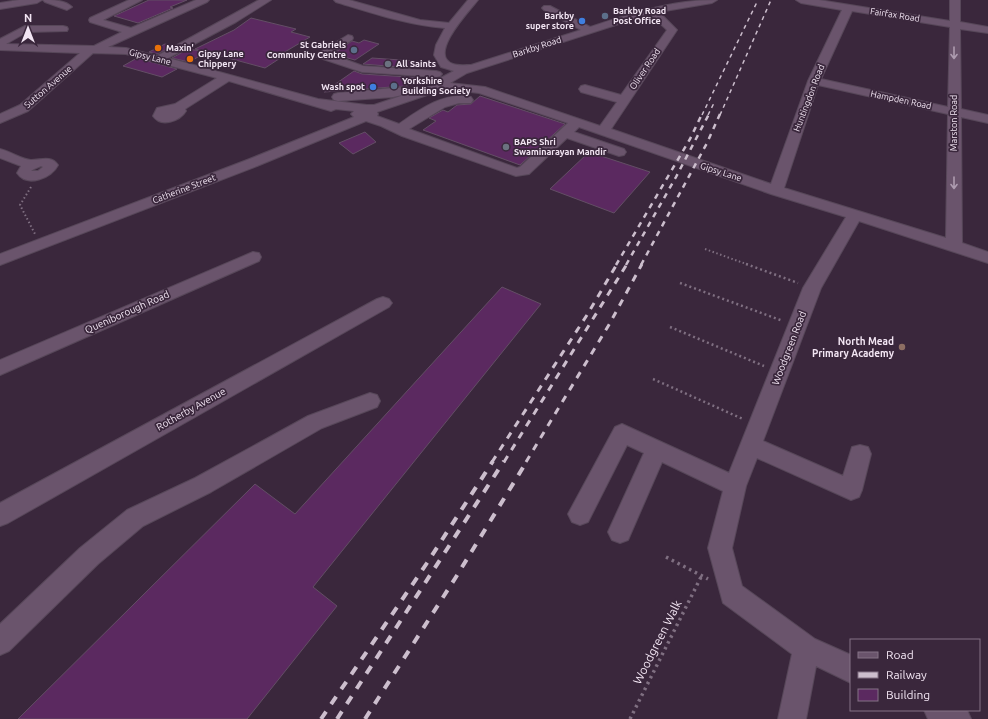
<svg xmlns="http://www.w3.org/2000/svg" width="988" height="719" font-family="Ubuntu,sans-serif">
  <rect width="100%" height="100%" fill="#3a273c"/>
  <path fill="#5b2960" stroke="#634e65" d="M149 0H187L170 7 173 8 138 23 114 16Z
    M251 18 296 29 291 32 310 37 278 56 282 57 265 68 195 49 234 30Z
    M364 40 379 44 355 60 333 54 352 41 359 43Z
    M165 44 173 46 157 54 149 52Z
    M188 49 207 52 189 62 172 58Z
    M137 58 177 69 162 77 123 66Z
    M372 58 415 61 411 68 363 64Z
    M354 71 362 74 422 78 405 86 324 92Z
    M480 96 565 124 520 165 423 130 436 121 429 118 443 110 448 112 457 105 471 104Z
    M365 132 376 142 353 154 339 143Z
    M589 152 650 172 614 213 550 189Z
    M502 287 541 304 313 587 337 606 247 719H18L255 484 295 514Z"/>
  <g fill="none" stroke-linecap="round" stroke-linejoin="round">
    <defs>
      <path id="minor" d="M19 0H42L37 3 0 9V3Z
        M43 0C53 0 65 0 72 7L67 10 45 2Z
        M129 0H142L103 20 131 28 196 0H209L207 2 108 47 126 48 157 56 259 0H271L236 22 168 58 318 99 367 105H374L407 94 393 97 338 101 334 100 332 97 334 94 338 93 405 87 409 88 411 91 409 93 432 86 433 82 454 71 441 67 434 55 436 45 445 28C407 25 372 13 336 2L334 0H349L420 20 449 23 468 0H478C470 10 427 55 453 64 458 66 466 65 471 65L581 30 544 10 542 8 544 6H550L590 27C633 13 671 0 717 0L712 3 659 12 677 30 611 129 771 184 808 81 842 10 801 3 796 0H819L950 21V0H960V22L988 27V33L960 29 961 109 988 115V123L961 117 962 243 988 252V263L859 221 821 288 763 441 843 476 852 447 860 445 868 447 871 454 862 490 859 497 851 500 757 458 746 486 732 548 742 586 815 639 851 655V683L816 666 806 719H778L792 654 723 603 708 548 723 491 662 462 628 540 620 543 612 540 608 532 644 453 627 445 588 522 580 525 572 522 568 514 615 427 622 424 729 473 803 288 846 217 771 194 579 127 574 132 624 149 626 152 624 155 619 156 567 138 529 174 516 176 402 136 381 126 366 121 257 166 0 265V254L247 160 354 117 351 114 354 111 336 109 331 111 229 81 185 109 186 111C180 121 161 128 153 116L157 108 175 104 217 78 126 54 93 53 28 111 0 123V114L20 105 80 53 0 50V39L25 26H63L67 27 68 29 67 31 27 32 6 44 94 46 122 32 90 22 89 20 90 18ZM852 11 950 27 948 107 821 79ZM650 14 667 30 621 95 585 85 581 86 579 89 581 92 617 102 600 126 485 87 450 83 467 73ZM818 85 948 114 946 238 784 188ZM454 90 479 93 568 123 520 167 517 168 409 129 445 107 459 103H471L473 100 471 97C445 91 419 110 399 124L377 116 378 114 377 112 439 91Z
        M348 35 352 36 353 38 352 40 330 54 363 66 436 71 440 72 442 74 440 76 436 77 362 72 317 57 315 55Z
        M0 149C9 151 23 160 31 160 41 160 51 155 58 165 52 178 27 188 17 173L21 166 0 158ZM41 166 43 167 38 171H31L34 169Z
        M253 252 259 253 261 257 259 261 0 375V360Z
        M383 297 389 299 392 303 389 307 8 523 0 526V503L377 299Z
        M370 393 377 395 380 401 377 407 322 428 211 492 143 526 98 564 9 651 0 655V624L80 548 127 510 195 478 308 416Z
        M924 710H967L971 719H928Z"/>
    </defs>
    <use href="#minor" stroke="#574759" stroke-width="2"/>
    <path stroke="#7f6f81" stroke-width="2" stroke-dasharray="1.5 2.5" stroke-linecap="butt" d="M31 187 20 205 35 234
      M705 249 749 265"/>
    <path stroke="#7f6f81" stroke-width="2.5" stroke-dasharray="2 3" stroke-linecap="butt" d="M746 264 798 283
      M680 283 783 321
      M670 327 764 366
      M653 379 743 419"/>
    <path stroke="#7f6f81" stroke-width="3.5" stroke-dasharray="2.5 4" stroke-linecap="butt" d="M666 557 708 579
      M630 719 702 575"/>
    <use href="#minor" fill="#6a546c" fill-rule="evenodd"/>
    <path stroke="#ccbecd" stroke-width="1.5" stroke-dasharray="4 4" stroke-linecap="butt" d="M702 115 758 0
      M708 115 715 101
      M720 115 771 0"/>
    <path stroke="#ccbecd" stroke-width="2.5" stroke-dasharray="5.5 5.5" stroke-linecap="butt" d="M616 265 690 139 702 114
      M626 265 676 177 709 114
      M641 265 707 143 720 114"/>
    <path stroke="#ccbecd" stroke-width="3" stroke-dasharray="7 7" stroke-linecap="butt" d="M492 462 587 315 617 264
      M504 462 627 264
      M526 462 610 323 642 264"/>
    <path stroke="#ccbecd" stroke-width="4" stroke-dasharray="9 9" stroke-linecap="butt" d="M321 719 427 563 493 461
      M337 719 504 461
      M365 719 456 577 527 461"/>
  </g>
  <defs><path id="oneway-shaft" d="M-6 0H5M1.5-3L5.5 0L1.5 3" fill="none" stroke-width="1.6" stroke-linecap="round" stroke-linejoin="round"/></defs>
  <g stroke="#ae9cb0">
    <use href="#oneway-shaft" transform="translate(954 53) rotate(90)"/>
    <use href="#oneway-shaft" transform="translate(954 183) rotate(90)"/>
  </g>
  <g fill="#5c6f8a" stroke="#3a273c" stroke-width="1.5">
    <circle cx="605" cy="16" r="4"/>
    <circle cx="354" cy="50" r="4"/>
    <circle cx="394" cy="86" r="4"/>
  </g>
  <g fill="#3f7fe0" stroke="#3a273c" stroke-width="1.5">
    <circle cx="582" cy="21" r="4"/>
    <circle cx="373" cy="87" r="4"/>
  </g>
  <g fill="#e8710a" stroke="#3a273c" stroke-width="1.5">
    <circle cx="158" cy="48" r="4"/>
    <circle cx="190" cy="59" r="4"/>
  </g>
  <g fill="#6b7280" stroke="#3a273c" stroke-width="1.5">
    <circle cx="388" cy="64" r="4"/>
    <circle cx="506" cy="147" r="4"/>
  </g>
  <circle fill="#8d6e63" stroke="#3a273c" stroke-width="1.5" cx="902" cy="347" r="4"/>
  <g text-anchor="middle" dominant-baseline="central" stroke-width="3.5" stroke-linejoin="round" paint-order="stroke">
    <g font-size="9" font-weight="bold" fill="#f2e5f3" stroke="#3a273c" text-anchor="start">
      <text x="613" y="11">Barkby Road<tspan x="613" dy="10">Post Office</tspan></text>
      <text x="574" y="16" text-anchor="end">Barkby<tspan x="574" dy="10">super store</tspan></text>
      <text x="346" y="45" text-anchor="end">St Gabriels<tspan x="346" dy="10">Community Centre</tspan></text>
      <text x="166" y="48">Maxin'</text>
      <text x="198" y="54">Gipsy Lane<tspan x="198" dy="10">Chippery</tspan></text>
      <text x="396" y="64">All Saints</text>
      <text x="402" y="81">Yorkshire<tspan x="402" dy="10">Building Society</tspan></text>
      <text x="365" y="87" text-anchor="end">Wash spot</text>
      <text x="514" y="142">BAPS Shri<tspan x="514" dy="10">Swaminarayan Mandir</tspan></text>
    </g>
    <g font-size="9" fill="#f2e5f3" stroke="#3a273c">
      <text transform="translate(895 15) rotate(9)">Fairfax Road</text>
      <text transform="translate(537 47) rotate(-18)">Barkby Road</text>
      <text transform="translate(150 57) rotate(14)">Gipsy Lane</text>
      <text transform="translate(645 69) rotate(-56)">Oliver Road</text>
      <text transform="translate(48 87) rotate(-41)">Sutton Avenue</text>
      <text transform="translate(809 98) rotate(-69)">Huntingdon Road</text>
      <text transform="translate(901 100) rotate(12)">Hampden Road</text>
      <text transform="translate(954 123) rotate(-90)">Marston Road</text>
      <text transform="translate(721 172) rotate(18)">Gipsy Lane</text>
      <text transform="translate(184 189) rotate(-21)">Catherine Street</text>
    </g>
    <g font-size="10" fill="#f2e5f3" stroke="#3a273c">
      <text transform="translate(127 312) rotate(-24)">Queniborough Road</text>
      <text transform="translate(789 348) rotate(-69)">Woodgreen Road</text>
      <text transform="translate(191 409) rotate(-29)">Rotherby Avenue</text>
    </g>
    <g font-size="10" font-weight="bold" fill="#f2e5f3" stroke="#3a273c" text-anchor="end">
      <text x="894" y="341">North Mead<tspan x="894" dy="12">Primary Academy</tspan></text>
    </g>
    <g font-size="12" fill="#f2e5f3" stroke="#3a273c">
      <text transform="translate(657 642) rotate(-63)">Woodgreen Walk</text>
    </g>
  </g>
  <rect x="850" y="639" width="130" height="72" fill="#3a273c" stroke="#847385"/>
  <rect x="858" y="652" width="20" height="6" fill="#6a546c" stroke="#847385"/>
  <text x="886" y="659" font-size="12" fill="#f2e5f3">Road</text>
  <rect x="858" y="672" width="20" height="6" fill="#ccbecd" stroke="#847385"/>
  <text x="886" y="679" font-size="12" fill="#f2e5f3">Railway</text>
  <rect x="858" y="689" width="20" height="12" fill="#5b2960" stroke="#847385"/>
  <text x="886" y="699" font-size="12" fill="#f2e5f3">Building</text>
  <g transform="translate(28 28)" stroke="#3a273c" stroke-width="3" paint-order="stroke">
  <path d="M0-3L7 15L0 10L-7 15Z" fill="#f2e5f3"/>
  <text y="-6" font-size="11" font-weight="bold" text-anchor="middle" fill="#f2e5f3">N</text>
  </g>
</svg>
